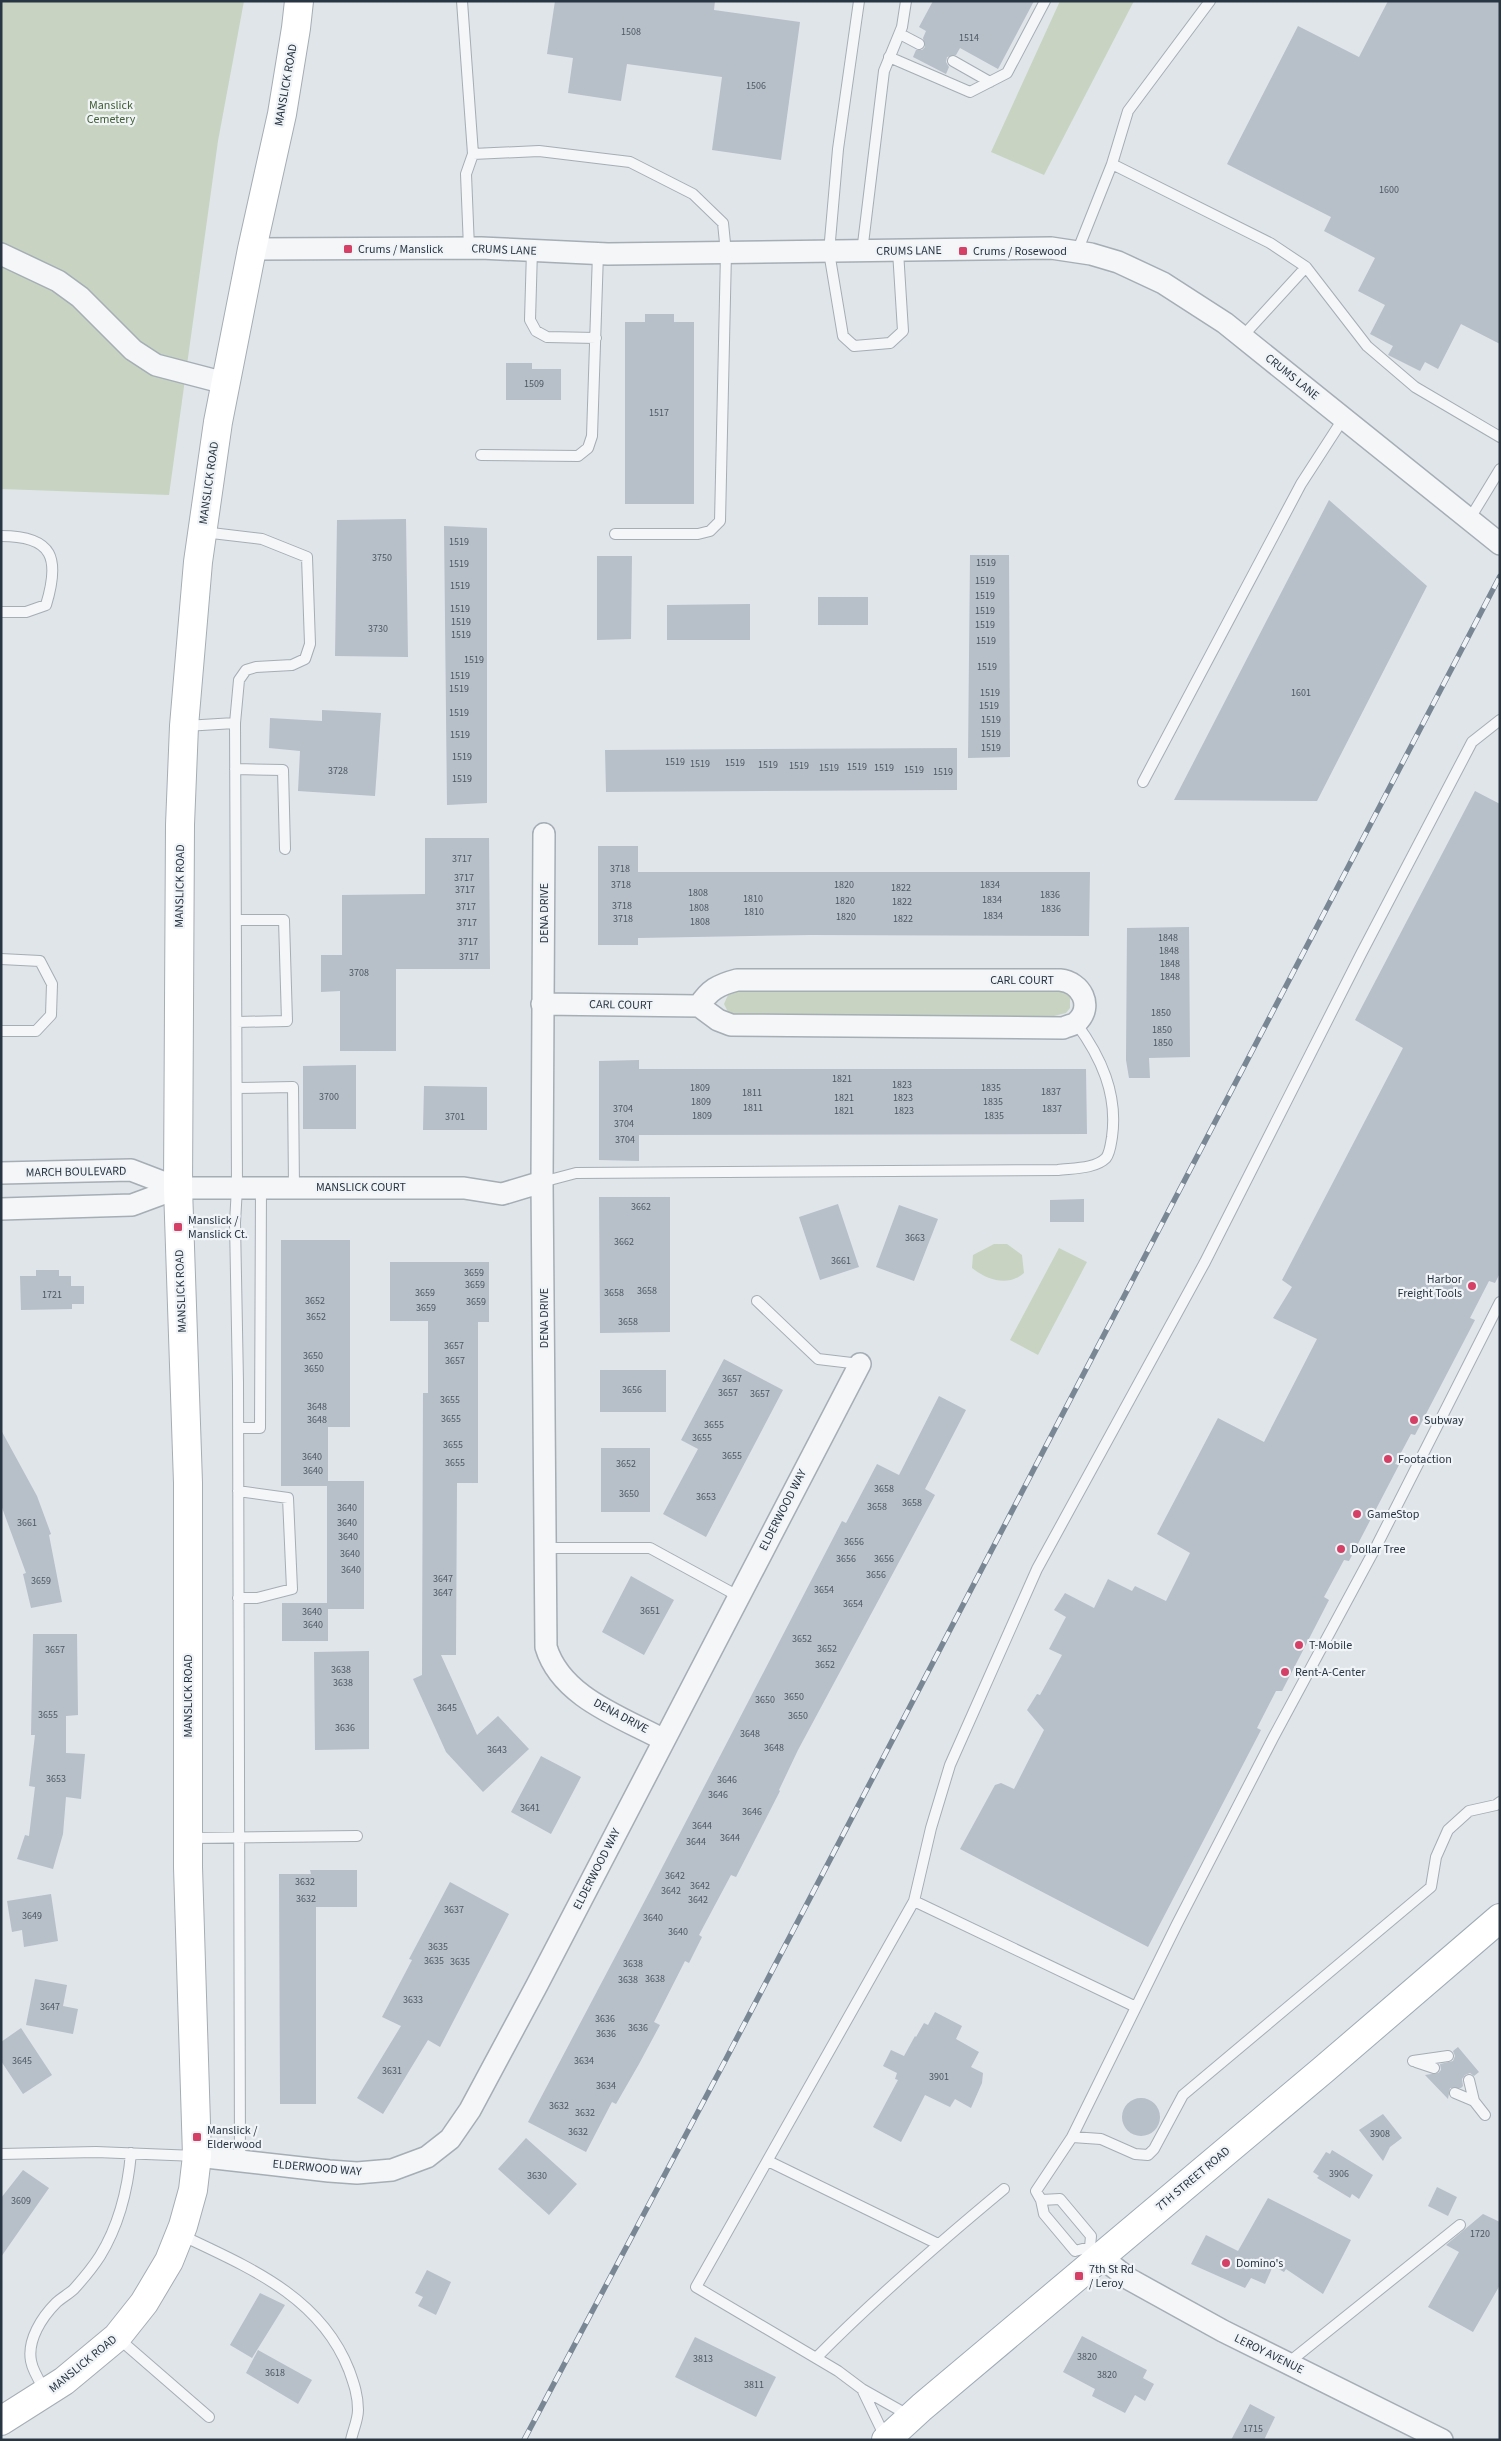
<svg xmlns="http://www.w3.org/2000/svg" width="1501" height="2441" font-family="'Source Sans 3',sans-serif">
  <rect width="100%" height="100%" fill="#e0e5ea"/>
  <path fill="#c8d4c1" d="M1 1H244L218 141 169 495 1 489Z
    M1060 1H1134L1044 175 991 152Z
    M1061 990 1070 997V1008L1066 1013 1054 1016H739L729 1014 724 1004 728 995 738 991Z
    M994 1244H1007L1022 1255 1024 1273C1008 1287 987 1280 972 1268L973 1255Z
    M1059 1248 1087 1262 1038 1355 1010 1340Z"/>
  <path fill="#b7bfc8" d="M555 1H715L714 10 800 22 781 160 712 150 722 77 627 64 621 101 568 93 573 58 547 54Z
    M933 1H1034L998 69 960 48 956 55 947 57 946 62 949 67 946 74 913 57 916 50H922L925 47 923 38 926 31 919 27Z
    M1388 1H1500V344L1461 324 1438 369 1425 362 1420 371 1388 355 1393 346 1370 334 1385 305 1358 291 1375 258 1324 231 1331 217 1227 164 1298 26 1359 57Z
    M645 314H674V322H694V504H625V322H645Z
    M506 363H532V369H561V400H506Z
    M1329 500 1427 586 1317 801 1174 800Z
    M406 519 408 657 335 656 337 520Z
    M444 526 487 528V803L447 805Z
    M970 555H1009L1010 757 968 758Z
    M597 556H632L631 639 597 640Z
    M818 597H868V625H818Z
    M750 604V640H667V605Z
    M322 710 381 713 375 796 298 791 300 751 269 748 270 718 322 721Z
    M957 748V790L606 792 605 750Z
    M1475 791 1500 804V1273L1495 1283 1489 1281 1470 1318 1475 1320 1415 1435 1411 1434 1395 1464 1399 1465 1349 1561 1344 1560 1324 1597 1329 1600 1282 1691H1276L1257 1728 1261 1730 1148 1947 960 1849 995 1785 1001 1783 1014 1789 1044 1730 1027 1710 1037 1694 1040 1695 1062 1655 1049 1649 1066 1617 1054 1610 1065 1593 1094 1608 1108 1579 1132 1591 1135 1586 1166 1601 1190 1553 1157 1534 1218 1418 1264 1442 1317 1339 1273 1318 1292 1287 1282 1280 1403 1048 1355 1020Z
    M425 838H489L490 969H396V1051H340V991L321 992V955H342V895L425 894Z
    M598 846H638V872H1090L1089 936 810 935 638 938V945H598Z
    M1189 927 1190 1057 1149 1058 1150 1078H1129L1126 1060 1127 928Z
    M639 1060V1069H1086L1087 1134 639 1135V1161L599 1160V1061Z
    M356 1065V1129H303V1066Z
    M424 1086 487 1087V1130H423Z
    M599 1197H670V1332L600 1333Z
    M1084 1199V1222H1050V1200Z
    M838 1204 859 1267 820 1280 799 1217Z
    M899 1205 938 1219 914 1281 876 1267Z
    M281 1240H350V1427H328V1481H364V1609H328V1641H282V1603H327V1486H281Z
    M390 1262H489V1322H478V1483H457L456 1655H441L477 1735 498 1716 529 1749 483 1792 446 1752 413 1679 422 1675 423 1393H428V1321H390Z
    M36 1270H59V1276H71V1286H84V1304H72V1309L21 1310 20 1276H36Z
    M724 1359 783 1390 706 1537 663 1514 698 1449 681 1440Z
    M600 1370H666V1412H600Z
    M939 1396 966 1410 925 1489 935 1495 798 1750 779 1790 780 1791 736 1877 731 1875 699 1935 702 1937 689 1963 685 1961 654 2022 660 2025 639 2064 616 2104 612 2102 586 2152 528 2122 651 1889 842 1521 846 1523 877 1464 899 1475Z
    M1 1430 37 1496 51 1534 49 1535 62 1602 31 1608 23 1574 26 1573 1 1505Z
    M601 1448H650V1512H601Z
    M631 1576 674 1600 644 1655 602 1632Z
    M33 1634H77L78 1715 66 1716V1753L85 1754 81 1799 66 1797 63 1834 53 1869 17 1859 25 1835 29 1836 35 1787 29 1786 35 1735H31Z
    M369 1651V1749L315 1750 314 1652Z
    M541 1756 581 1777 551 1834 511 1812Z
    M310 1870H357V1907H316V2104H280L279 1874H311Z
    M450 1882 509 1914 440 2047 428 2040 383 2114 357 2098 401 2026 382 2017 412 1960 409 1959Z
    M51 1894 58 1941 24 1947 22 1930 12 1932 7 1901Z
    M35 1979 67 1985 63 2006 78 2009 73 2034 26 2025Z
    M935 2012 962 2026 956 2039 979 2052 971 2067 983 2073 982 2083 971 2108 955 2099 950 2107 925 2095 901 2142 873 2127 898 2080 895 2079 897 2073 883 2066 891 2050 904 2056 915 2036 916 2037 924 2023 928 2025Z
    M21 2028 52 2075 23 2094 1 2061V2042Z
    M1458 2047 1479 2072 1474 2076 1470 2073 1465 2075 1462 2079 1463 2086 1461 2088H1450L1448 2099 1425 2075 1438 2073 1441 2070 1440 2064 1453 2061 1455 2056 1453 2051Z
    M1122 2117a19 19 0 1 1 38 0a19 19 0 1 1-38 0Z
    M1383 2114 1402 2138 1390 2147 1383 2161 1359 2130Z
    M526 2138 577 2184 549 2215 498 2169Z
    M1332 2150 1373 2175 1359 2199 1352 2194 1350 2198 1317 2178 1319 2176 1313 2172 1326 2152 1330 2154Z
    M23 2170 49 2188 1 2257V2198Z
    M1437 2187 1457 2197 1448 2216 1428 2206Z
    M1268 2198 1351 2240 1323 2294 1286 2269 1284 2272 1273 2266 1265 2284 1251 2278 1245 2288 1191 2264 1206 2235 1238 2251Z
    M1483 2214 1500 2222V2285L1473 2332 1428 2307 1459 2252 1446 2245Z
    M427 2270 451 2282 436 2315 418 2306 423 2297 415 2293Z
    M260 2293 285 2305 252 2358 230 2345Z
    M1082 2336 1147 2370 1143 2378 1154 2384 1145 2401 1135 2395 1125 2413 1092 2396 1095 2389 1063 2372Z
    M695 2337 776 2377 756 2417 675 2377Z
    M258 2350 312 2380 298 2404 246 2373Z
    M1250 2404 1275 2417 1264 2440H1231Z"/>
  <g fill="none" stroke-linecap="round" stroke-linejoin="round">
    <defs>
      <path id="lane" d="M462 1 473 154
        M859 1 838 149 829 252 843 336 854 346 890 343 903 331 898 251
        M900 34 919 44
        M889 57 970 92 1007 73 1045 1
        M953 61 990 82
        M1112 164 1270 243 1306 267 1242 337
        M469 248 466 174 473 154 539 151 630 162 693 194 723 223 726 253 720 521 710 531 698 534H615
        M532 250 530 320 536 331 547 337 596 338
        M862 252 884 71 902 27 906 1
        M1077 252 1112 164 1128 111 1210 1
        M1306 267 1367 346 1415 387 1500 437
        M481 455 578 456 588 448 592 436 598 253
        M1469 520 1500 469
        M1 536C54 536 60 559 46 605L26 612H1
        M235 723 237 1187 235 1223 238 1382 240 2161
        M185 726 235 723 239 680 246 670 256 667 292 665 305 659 310 644 307 557 262 539 203 532
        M235 769 283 770 285 849
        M1143 782 1301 484 1343 419
        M236 920H284L287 1021 237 1022
        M1 959 40 961 52 984 51 1015 36 1031H1
        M237 1088 293 1087 294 1187
        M542 1182 576 1173 1058 1170C1072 1168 1095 1169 1106 1158 1110 1153 1111 1143 1112 1137 1118 1094 1101 1057 1076 1023
        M757 1301 818 1359 860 1364
        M238 1428H260L261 1186
        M545 1548H650L738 1596
        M238 1598H257L292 1589 288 1498 238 1491
        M189 1838 357 1836
        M914 1901 1136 2007
        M1413 2061 1448 2056
        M1416 2062 1434 2068
        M1469 2080 1474 2101
        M1455 2093 1474 2101 1485 2115
        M1072 2137 1177 1924 1273 1738 1377 1545 1500 1302
        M1 2154 96 2152 196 2156
        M768 2161 938 2244
        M1041 2200 1060 2199 1091 2236 1090 2247
        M181 2235C248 2267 320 2296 349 2370 354 2384 358 2395 358 2410 358 2420 353 2430 351 2440
        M1090 2247 1075 2251 1044 2214 1041 2200 1036 2191 1072 2137 1101 2139 1135 2154 1148 2155 1154 2149 1183 2095 1431 1887 1436 1857 1448 1830 1469 1811 1496 1805 1500 1802
        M118 2338 209 2417
        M816 2358C875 2298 939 2243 1004 2189
        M1288 2363 1460 2225
        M862 2389 838 2371 696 2287 914 1901 931 1828 950 1765 1037 1569 1205 1262 1361 954 1472 742 1500 720
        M46 2392C40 2382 33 2372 31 2361 27 2340 42 2317 56 2303 61 2298 69 2294 74 2289 83 2279 93 2267 100 2256 119 2225 128 2188 131 2153
        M886 2439 862 2389 910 2416"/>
      <path id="street" d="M252 249 481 248 608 254 1051 248 1091 254 1118 262 1163 283 1225 323 1500 544
        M1 254 58 281 80 297 133 350 156 365 225 383
        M544 834 542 1182 546 1647C561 1697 621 1717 664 1740
        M542 1004 699 1006 718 1020 731 1025 1063 1028C1067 1026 1074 1025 1077 1022 1094 1006 1081 982 1060 980H737C718 985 709 990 699 1006
        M1 1173 131 1170 178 1188
        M1 1209 132 1205 178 1188H464L502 1194 542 1182
        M197 2156 329 2171 357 2173 392 2170 427 2157 450 2139 470 2110 537 1985 860 1364
        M1101 2257 1129 2279 1223 2331 1442 2440"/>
      <path id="secondary" d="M1 2421 64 2381 117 2337 144 2303 169 2261 183 2226 193 2190 197 2156 188 1867V1483L178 1188 180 825 184 726 198 562 218 422 252 249 282 114 296 28 299 1"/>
      <path id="primary" d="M886 2440 922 2407 1323 2070 1500 1918"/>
    </defs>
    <use href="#lane" stroke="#a5adb5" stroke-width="12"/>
    <use href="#street" stroke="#a5adb5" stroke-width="24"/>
    <use href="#secondary" stroke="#a5adb5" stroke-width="30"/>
    <use href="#primary" stroke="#9fabb6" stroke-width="30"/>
    <use href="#lane" stroke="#f4f6f8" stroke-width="10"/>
    <use href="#street" stroke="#f4f6f8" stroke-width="21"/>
    <use href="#secondary" stroke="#fff" stroke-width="28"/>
    <use href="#primary" stroke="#fff" stroke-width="28"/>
    <defs>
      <path id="rail" d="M524 2440 726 2059 1500 576"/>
    </defs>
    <use href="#rail" stroke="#798795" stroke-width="5.5"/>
    <use href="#rail" stroke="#f0f4f7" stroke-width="4" stroke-dasharray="11" stroke-linecap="butt"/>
  </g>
  <g fill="#d54067" stroke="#f0f4f7" stroke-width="2">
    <rect x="343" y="244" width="10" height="10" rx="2.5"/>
    <rect x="958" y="246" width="10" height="10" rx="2.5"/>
    <rect x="173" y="1222" width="10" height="10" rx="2.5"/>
    <circle cx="1472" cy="1286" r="5"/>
    <circle cx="1414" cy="1420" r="5"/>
    <circle cx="1388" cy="1459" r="5"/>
    <circle cx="1357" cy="1514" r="5"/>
    <circle cx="1341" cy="1549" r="5"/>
    <circle cx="1299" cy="1645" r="5"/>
    <circle cx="1285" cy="1672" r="5"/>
    <rect x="192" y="2132" width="10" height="10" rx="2.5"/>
    <circle cx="1226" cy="2263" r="5"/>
    <rect x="1074" y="2271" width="10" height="10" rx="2.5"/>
  </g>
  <g text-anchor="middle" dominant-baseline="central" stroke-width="4.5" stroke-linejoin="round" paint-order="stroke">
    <g font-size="10" fill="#4c5864">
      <text x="631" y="32">1508</text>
      <text x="969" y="38">1514</text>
      <text x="756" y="86">1506</text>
      <text x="1389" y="190">1600</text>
      <text x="534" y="384">1509</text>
      <text x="659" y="413">1517</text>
      <text x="459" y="542">1519</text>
      <text x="382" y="558">3750</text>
      <text x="986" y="563">1519</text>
      <text x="459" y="564">1519</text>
      <text x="985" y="581">1519</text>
      <text x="460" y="586">1519</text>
      <text x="985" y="596">1519</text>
      <text x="460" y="609">1519</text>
      <text x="985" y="611">1519</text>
      <text x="461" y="622">1519</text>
      <text x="985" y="625">1519</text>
      <text x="378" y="629">3730</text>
      <text x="461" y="635">1519</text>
      <text x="986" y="641">1519</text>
      <text x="474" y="660">1519</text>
      <text x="987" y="667">1519</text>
      <text x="460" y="676">1519</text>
      <text x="459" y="689">1519</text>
      <text x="990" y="693">1519</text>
      <text x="1301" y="693">1601</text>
      <text x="989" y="706">1519</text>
      <text x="459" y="713">1519</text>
      <text x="991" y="720">1519</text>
      <text x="991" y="734">1519</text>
      <text x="460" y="735">1519</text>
      <text x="991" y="748">1519</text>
      <text x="462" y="757">1519</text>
      <text x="675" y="762">1519</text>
      <text x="735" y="763">1519</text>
      <text x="700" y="764">1519</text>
      <text x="768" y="765">1519</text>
      <text x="799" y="766">1519</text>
      <text x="857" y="767">1519</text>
      <text x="829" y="768">1519</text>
      <text x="884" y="768">1519</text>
      <text x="914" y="770">1519</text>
      <text x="338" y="771">3728</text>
      <text x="943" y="772">1519</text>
      <text x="462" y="779">1519</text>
      <text x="462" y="859">3717</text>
      <text x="620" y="869">3718</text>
      <text x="464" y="878">3717</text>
      <text x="621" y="885">3718</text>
      <text x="844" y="885">1820</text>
      <text x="990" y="885">1834</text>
      <text x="901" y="888">1822</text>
      <text x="465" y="890">3717</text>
      <text x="698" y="893">1808</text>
      <text x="1050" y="895">1836</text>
      <text x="753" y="899">1810</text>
      <text x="992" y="900">1834</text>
      <text x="845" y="901">1820</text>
      <text x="902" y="902">1822</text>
      <text x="622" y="906">3718</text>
      <text x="466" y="907">3717</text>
      <text x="699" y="908">1808</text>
      <text x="1051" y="909">1836</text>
      <text x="754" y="912">1810</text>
      <text x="993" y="916">1834</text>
      <text x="846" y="917">1820</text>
      <text x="623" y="919">3718</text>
      <text x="903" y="919">1822</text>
      <text x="700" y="922">1808</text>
      <text x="467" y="923">3717</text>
      <text x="1168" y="938">1848</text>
      <text x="468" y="942">3717</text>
      <text x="1169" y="951">1848</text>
      <text x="469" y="957">3717</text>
      <text x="1170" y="964">1848</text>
      <text x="359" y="973">3708</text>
      <text x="1170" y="977">1848</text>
      <text x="1161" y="1013">1850</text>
      <text x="1162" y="1030">1850</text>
      <text x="1163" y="1043">1850</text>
      <text x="842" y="1079">1821</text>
      <text x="902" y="1085">1823</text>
      <text x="700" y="1088">1809</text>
      <text x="991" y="1088">1835</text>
      <text x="1051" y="1092">1837</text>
      <text x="752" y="1093">1811</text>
      <text x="329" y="1097">3700</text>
      <text x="844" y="1098">1821</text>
      <text x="903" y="1098">1823</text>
      <text x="701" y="1102">1809</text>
      <text x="993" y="1102">1835</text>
      <text x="753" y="1108">1811</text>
      <text x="623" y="1109">3704</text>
      <text x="1052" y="1109">1837</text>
      <text x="844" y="1111">1821</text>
      <text x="904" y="1111">1823</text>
      <text x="702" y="1116">1809</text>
      <text x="994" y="1116">1835</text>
      <text x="455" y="1117">3701</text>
      <text x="624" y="1124">3704</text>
      <text x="625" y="1140">3704</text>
      <text x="641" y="1207">3662</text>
      <text x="915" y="1238">3663</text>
      <text x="624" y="1242">3662</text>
      <text x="841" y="1261">3661</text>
      <text x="474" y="1273">3659</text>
      <text x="475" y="1285">3659</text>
      <text x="647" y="1291">3658</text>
      <text x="425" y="1293">3659</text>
      <text x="614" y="1293">3658</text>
      <text x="52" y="1295">1721</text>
      <text x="315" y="1301">3652</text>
      <text x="476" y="1302">3659</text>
      <text x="426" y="1308">3659</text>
      <text x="316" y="1317">3652</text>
      <text x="628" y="1322">3658</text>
      <text x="454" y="1346">3657</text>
      <text x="313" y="1356">3650</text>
      <text x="455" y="1361">3657</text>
      <text x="314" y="1369">3650</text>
      <text x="732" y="1379">3657</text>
      <text x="632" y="1390">3656</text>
      <text x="728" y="1393">3657</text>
      <text x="760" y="1394">3657</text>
      <text x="450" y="1400">3655</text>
      <text x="317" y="1407">3648</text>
      <text x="451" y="1419">3655</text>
      <text x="317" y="1420">3648</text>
      <text x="714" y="1425">3655</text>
      <text x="702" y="1438">3655</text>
      <text x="453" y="1445">3655</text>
      <text x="732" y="1456">3655</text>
      <text x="312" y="1457">3640</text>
      <text x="455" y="1463">3655</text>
      <text x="626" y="1464">3652</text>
      <text x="313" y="1471">3640</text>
      <text x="884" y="1489">3658</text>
      <text x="629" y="1494">3650</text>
      <text x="706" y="1497">3653</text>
      <text x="912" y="1503">3658</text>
      <text x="877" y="1507">3658</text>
      <text x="347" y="1508">3640</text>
      <text x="27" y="1523">3661</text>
      <text x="347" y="1523">3640</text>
      <text x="348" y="1537">3640</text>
      <text x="854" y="1542">3656</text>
      <text x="350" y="1554">3640</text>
      <text x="846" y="1559">3656</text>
      <text x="884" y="1559">3656</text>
      <text x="351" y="1570">3640</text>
      <text x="876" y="1575">3656</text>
      <text x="443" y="1579">3647</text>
      <text x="41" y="1581">3659</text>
      <text x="824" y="1590">3654</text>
      <text x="443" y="1593">3647</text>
      <text x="853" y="1604">3654</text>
      <text x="650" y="1611">3651</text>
      <text x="312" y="1612">3640</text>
      <text x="313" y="1625">3640</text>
      <text x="802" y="1639">3652</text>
      <text x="827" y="1649">3652</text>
      <text x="55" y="1650">3657</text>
      <text x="825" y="1665">3652</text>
      <text x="341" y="1670">3638</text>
      <text x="343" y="1683">3638</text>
      <text x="794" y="1697">3650</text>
      <text x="765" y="1700">3650</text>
      <text x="447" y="1708">3645</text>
      <text x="48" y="1715">3655</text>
      <text x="798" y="1716">3650</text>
      <text x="345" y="1728">3636</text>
      <text x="750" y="1734">3648</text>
      <text x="774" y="1748">3648</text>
      <text x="497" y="1750">3643</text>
      <text x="56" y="1779">3653</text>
      <text x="727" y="1780">3646</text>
      <text x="718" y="1795">3646</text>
      <text x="530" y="1808">3641</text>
      <text x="752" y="1812">3646</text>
      <text x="702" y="1826">3644</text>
      <text x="730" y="1838">3644</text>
      <text x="696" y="1842">3644</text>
      <text x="675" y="1876">3642</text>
      <text x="305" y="1882">3632</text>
      <text x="700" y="1886">3642</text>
      <text x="671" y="1891">3642</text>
      <text x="306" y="1899">3632</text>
      <text x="698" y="1900">3642</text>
      <text x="454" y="1910">3637</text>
      <text x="32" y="1916">3649</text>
      <text x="653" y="1918">3640</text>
      <text x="678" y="1932">3640</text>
      <text x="438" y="1947">3635</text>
      <text x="434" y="1961">3635</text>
      <text x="460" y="1962">3635</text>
      <text x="633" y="1964">3638</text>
      <text x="655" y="1979">3638</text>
      <text x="628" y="1980">3638</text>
      <text x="413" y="2000">3633</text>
      <text x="50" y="2007">3647</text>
      <text x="605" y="2019">3636</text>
      <text x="638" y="2028">3636</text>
      <text x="606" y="2034">3636</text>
      <text x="22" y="2061">3645</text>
      <text x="584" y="2061">3634</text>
      <text x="392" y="2071">3631</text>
      <text x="939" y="2077">3901</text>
      <text x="606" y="2086">3634</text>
      <text x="559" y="2106">3632</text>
      <text x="585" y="2113">3632</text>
      <text x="578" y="2132">3632</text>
      <text x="1380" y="2134">3908</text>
      <text x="1339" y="2174">3906</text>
      <text x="537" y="2176">3630</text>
      <text x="21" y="2201">3609</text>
      <text x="1480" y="2234">1720</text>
      <text x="1087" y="2357">3820</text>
      <text x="703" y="2359">3813</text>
      <text x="275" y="2373">3618</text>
      <text x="1107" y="2375">3820</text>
      <text x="754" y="2385">3811</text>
      <text x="1253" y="2429">1715</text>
    </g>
    <g font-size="12" fill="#283543" stroke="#f0f4f7">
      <text transform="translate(286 85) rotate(-80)">MANSLICK ROAD</text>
      <text transform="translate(504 250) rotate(2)">CRUMS LANE</text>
      <text transform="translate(909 251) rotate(-1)">CRUMS LANE</text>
      <text transform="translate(1292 377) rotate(39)">CRUMS LANE</text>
      <text transform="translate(209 483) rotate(-82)">MANSLICK ROAD</text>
      <text transform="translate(180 886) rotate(-89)">MANSLICK ROAD</text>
      <text transform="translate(544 913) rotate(-90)">DENA DRIVE</text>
      <text x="1022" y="980">CARL COURT</text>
      <text transform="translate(621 1005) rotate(1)">CARL COURT</text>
      <text transform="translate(76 1172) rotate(-1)">MARCH BOULEVARD</text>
      <text x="361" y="1187">MANSLICK COURT</text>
      <text transform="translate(181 1291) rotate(-92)">MANSLICK ROAD</text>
      <text transform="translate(544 1318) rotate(-90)">DENA DRIVE</text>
      <text transform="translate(783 1510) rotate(-63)">ELDERWOOD WAY</text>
      <text transform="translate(188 1696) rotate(-90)">MANSLICK ROAD</text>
      <text transform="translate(621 1716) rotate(28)">DENA DRIVE</text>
      <text transform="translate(597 1869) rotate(-63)">ELDERWOOD WAY</text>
      <text transform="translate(317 2168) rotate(5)">ELDERWOOD WAY</text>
      <text transform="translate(1193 2179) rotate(-40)">7TH STREET ROAD</text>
      <text transform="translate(1269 2354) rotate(26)">LEROY AVENUE</text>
      <text transform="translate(83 2364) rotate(-39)">MANSLICK ROAD</text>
    </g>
    <g font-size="12" fill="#425f35" stroke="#f0f4f7">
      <text x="111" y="105">Manslick<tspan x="111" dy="14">Cemetery</tspan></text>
    </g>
    <g font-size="12" fill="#283543" stroke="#f0f4f7" text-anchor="start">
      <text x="358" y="249">Crums / Manslick</text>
      <text x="973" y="251">Crums / Rosewood</text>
      <text x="188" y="1220">Manslick /<tspan x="188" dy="14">Manslick Ct.</tspan></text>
      <text x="1462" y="1279" text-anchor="end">Harbor<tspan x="1462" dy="14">Freight Tools</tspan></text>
      <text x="1424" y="1420">Subway</text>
      <text x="1398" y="1459">Footaction</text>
      <text x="1367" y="1514">GameStop</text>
      <text x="1351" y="1549">Dollar Tree</text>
      <text x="1309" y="1645">T-Mobile</text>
      <text x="1295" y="1672">Rent-A-Center</text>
      <text x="207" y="2130">Manslick /<tspan x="207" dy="14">Elderwood</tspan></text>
      <text x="1236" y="2263">Domino's</text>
      <text x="1089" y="2269">7th St Rd<tspan x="1089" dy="14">/ Leroy</tspan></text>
    </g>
  </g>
  <rect width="1501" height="2441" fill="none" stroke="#283543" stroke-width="5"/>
</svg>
